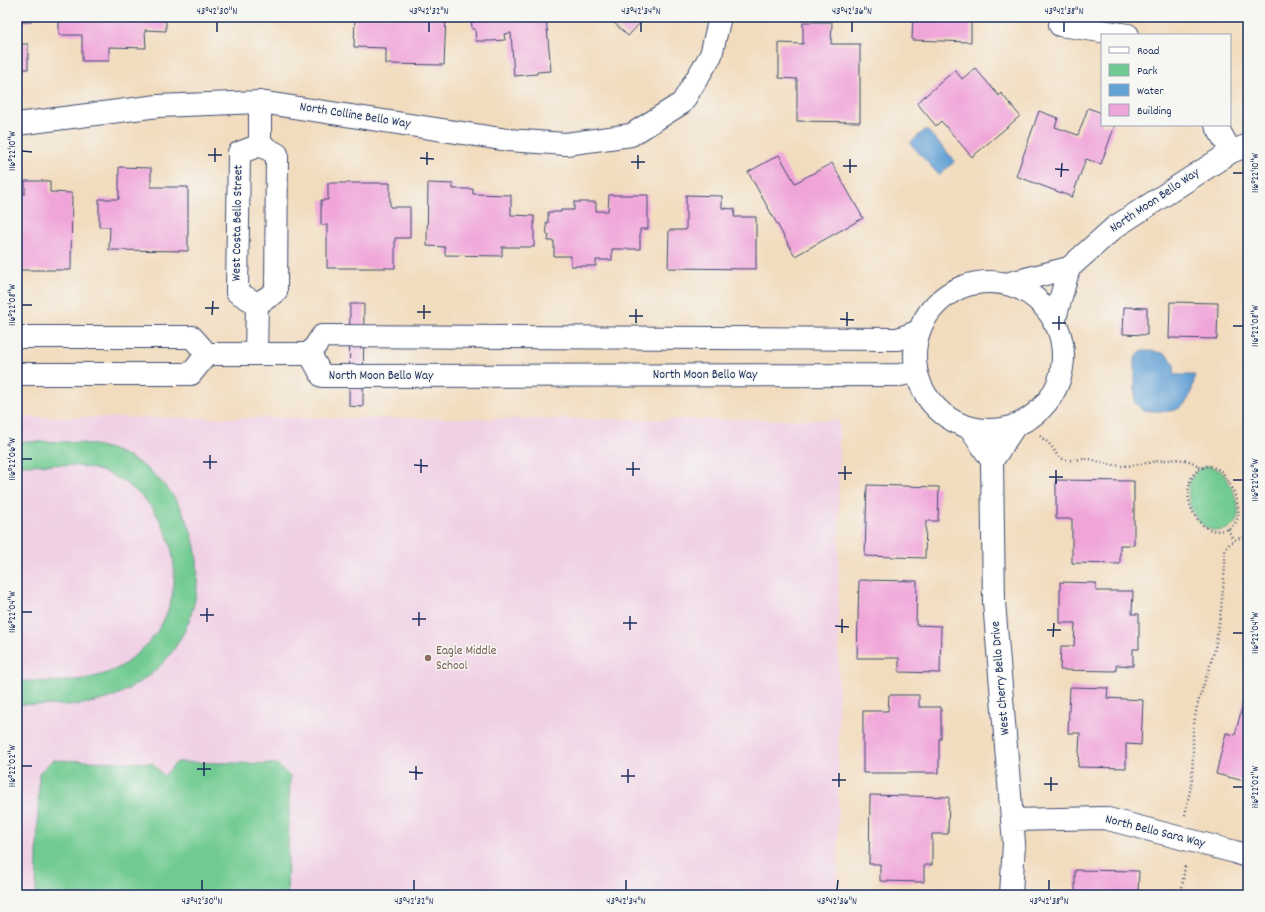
<svg xmlns="http://www.w3.org/2000/svg" width="1265" height="912" font-family="Dekko,sans-serif">
  <rect width="100%" height="100%" fill="#f6f6f2"/>
  <filter id="ink" filterUnits="userSpaceOnUse"><feTurbulence type="fractalNoise" baseFrequency=".025" numOctaves="2"/><feDisplacementMap in="SourceGraphic" scale="8" xChannelSelector="R" yChannelSelector="G"/><feConvolveMatrix kernelMatrix="1 2 1 2 8 2 1 2 1" color-interpolation-filters="sRGB"/></filter>
  <filter id="wash" filterUnits="userSpaceOnUse"><feTurbulence type="fractalNoise" baseFrequency=".012" numOctaves="4" result="noise"/><feDisplacementMap in="SourceGraphic" scale="16" xChannelSelector="R" yChannelSelector="G"/><feGaussianBlur stdDeviation="0.9" result="paint"/><feColorMatrix in="noise" values="0 0 0 0 0 0 0 0 0 0 0 0 0 0 0 0 0 1.4 0 .05"/><feComposite in="paint" operator="in"/></filter>
  <g filter="url(#wash)">
    <rect width="100%" height="100%" fill="#f2dcbe"/>
    <path fill="#f0d0e5" d="M17 417 839 420 838 895H17Z"/>
    <path fill="#70ca91" stroke="#467c78" d="M17 442C48 442 80 439 110 449 184 474 218 560 185 630 179 642 172 653 163 663 150 676 135 686 119 694 88 709 50 705 17 704V681C48 681 80 684 109 672 121 668 130 660 139 652 196 602 181 511 115 477 85 461 50 465 17 465Z
      M1210 466C1214 468 1218 469 1221 471 1224 474 1226 478 1228 481 1236 495 1247 521 1227 529 1191 543 1170 470 1210 466Z
      M52 760 152 763 164 776 177 762 277 764 290 777 287 895H36L39 773Z"/>
    <path fill="#63a0d4" stroke="#3f6899" d="M926 129 955 161 939 175 910 143Z
      M1141 351C1153 351 1169 350 1174 365 1175 368 1174 372 1174 375H1195C1189 414 1176 413 1142 410L1135 403V358Z"/>
    <g id="blocks">
      <path fill="#f0a5d9" d="M17 17H31V22H17Z
        M59 17H166V31L145 30 146 48 109 47V61H82V35H59Z
        M355 17H446L444 65 386 64V48L354 47Z
        M471 17H546L551 71 537 72V74L514 76 511 33 504 34 505 40 491 41H476L475 29H472Z
        M608 17H640L638 19 641 22 628 36Z
        M913 17H971V42L912 40Z
        M803 22H832L831 44H860V122L797 121V79L779 78V43L803 44Z
        M17 44H28V69H17Z
        M975 68 999 96 1001 93 1020 116 972 157 941 121 936 126 917 103 955 70 962 79Z
        M1088 108 1102 113V125H1115L1101 164 1086 159 1072 197 1016 176 1039 111 1058 118 1055 127 1078 135Z
        M779 155 795 183 832 163 863 218 795 256 748 172Z
        M119 167 151 168V187H188V251L109 250 110 227H99V199H119Z
        M25 181H50V192L72 193 71 270H17V193L25 194Z
        M328 183H390V207H410V238H395V268H327V225H321V200H328Z
        M428 183 453 184V189H473V194L511 195V215L534 216V247H502V256L445 255V247L427 246Z
        M609 195H648V229H640V249H612V260H596V266H571V256H554V241H548L549 235H547L546 223H548V212H561V210H574V202H596V211H608Z
        M686 195 722 196V208L735 209 734 217H756V269L668 268 669 230H686Z
        M1170 302 1218 303 1217 339 1169 338Z
        M350 304H364L363 407 349 406Z
        M1124 307 1147 308V335L1123 334Z
        M1056 480 1134 481V545H1120V564L1072 563V519H1056Z
        M867 485 939 487 938 521H926L925 558 865 556Z
        M859 580 917 581 916 625 941 626 940 673 899 672V658H857Z
        M1060 582 1096 583V591H1133L1132 614H1139V649H1133V666L1116 665V671L1060 670 1061 646H1074L1075 623H1060Z
        M1070 687 1108 688 1107 698 1143 700 1141 745 1126 744V768L1078 767 1080 733H1068Z
        M1247 688H1248V782L1216 774 1226 733 1235 735Z
        M889 695H919V707H941V739H939V773H863V711H888Z
        M870 795 949 797 948 834H932V865H924V882L880 881V864H869Z
        M1075 870 1139 871 1138 895H1075Z"/>
    </g>
  </g>
  <g filter="url(#ink)">
    <use href="#blocks" fill-opacity="0" stroke="#3b496c" stroke-width="1"/>
    <g fill="none" stroke-linecap="round" stroke-linejoin="round">
      <defs>
        <path id="street" d="M1060 25 1128 35
          M17 124 158 106 260 102 508 140 566 144 631 135 682 103 711 55 720 17
          M1216 125 1231 152
          M260 145 277 154 276 292 257 304 237 292 239 153Z
          M260 145V102
          M1069 268 1115 227 1231 152 1248 145
          M915 356a74 74 0 1 1 148 0a74 74 0 1 1-148 0Z
          M1006 284 1069 268 1054 322
          M256 354 257 304
          M971 429 992 461 1015 426
          M992 461 994 602 1014 843 1011 895
          M1013 820 1104 818 1235 852 1248 857"/>
        <path id="secondary" d="M17 337H192L207 354
          M207 354H310
          M310 354 322 376 900 375 916 371
          M310 354 322 336 898 339 919 331
          M17 374H191L207 354"/>
      </defs>
      <use href="#street" stroke="#3b496c" stroke-width="24"/>
      <use href="#secondary" stroke="#3b496c" stroke-width="24"/>
      <path stroke="#3b496c" stroke-width="2.5" stroke-dasharray="1 3" stroke-linecap="butt" d="M1040 436C1043 439 1048 442 1051 446 1055 451 1057 457 1063 459 1071 462 1080 458 1088 459 1092 459 1096 461 1100 462 1106 464 1114 465 1121 466 1142 467 1186 449 1201 469
        M1210 466C1214 468 1218 469 1221 471 1224 474 1226 478 1228 481 1236 495 1247 521 1227 529 1191 543 1170 470 1210 466Z
        M1228 529 1233 540
        M1185 815 1192 780 1193 754V730L1197 706 1215 649 1221 610 1225 567V549C1231 542 1237 536 1248 538
        M1181 895 1185 865"/>
      <use href="#street" stroke="#fff" stroke-width="22"/>
      <use href="#secondary" stroke="#fff" stroke-width="22"/>
    </g>
  </g>
  <path fill="none" stroke="#1b2f5e" stroke-width="1.5" d="M217 32V22M429 32V22M641 32V22M852 32V22M1064 32V22M22 151 32 152M208 155H222M420 158 434 159M215 162V148M631 162H645M427 165V152M843 166H857M638 169V155M1055 169 1069 170M850 173V159M1233 173H1243M1061 177 1062 163M22 305H32M205 308H219M417 312H431M212 315 213 301M629 316H643M424 319V305M840 319 854 320M636 323V309M1052 323H1066M847 326V312M1233 326H1243M1059 330V316M22 459H32M203 462H217M414 465 428 466M210 469V455M626 469H640M421 473V459M838 473H852M633 476V462M1049 477H1063M845 480V466M1233 480H1243M1056 484V470M22 612H32M200 615H214M412 619H426M207 622V608M623 623H637M419 626V612M835 626 849 627M630 630V616M1047 630H1061M842 633V619M1233 633H1243M1053 637 1054 623M22 766H32M197 769H211M409 772 423 773M204 776V762M621 776H635M416 780V766M832 780H846M628 783V769M1044 784H1058M839 787V773M1233 787H1243M1051 791V777M202 890V880M414 890V880M626 890V880M837 890 838 880M1049 890V880"/>
  <circle fill="#8d6e63" stroke="#f6f6f2" stroke-width="1.5" cx="428" cy="658" r="4"/>
  <g text-anchor="middle" dominant-baseline="central" stroke-width="3" stroke-linejoin="round" paint-order="stroke">
    <g font-size="13" fill="#1b2f5e" stroke="#f6f6f2">
      <text transform="translate(355 116) rotate(9)">North Colline Bello Way</text>
      <text transform="translate(1155 201) rotate(-34)">North Moon Bello Way</text>
      <text transform="translate(238 223) rotate(-89)">West Costa Bello Street</text>
      <text x="705" y="375">North Moon Bello Way</text>
      <text x="381" y="376">North Moon Bello Way</text>
      <text transform="translate(1001 678) rotate(-95)">West Cherry Bello Drive</text>
      <text transform="translate(1155 832) rotate(14)">North Bello Sara Way</text>
    </g>
    <g font-size="13" fill="#785e54" stroke="#f6f6f2" text-anchor="start">
      <text x="436" y="651">Eagle Middle<tspan x="436" dy="15">School</tspan></text>
    </g>
  </g>
  <rect width="1265" height="912" fill="none" stroke="#f6f6f2" stroke-width="44"/>
  <rect x="1101" y="34" width="130" height="92" fill="#f6f6f2" stroke="#9ea6b7"/>
  <rect x="1109" y="47" width="20" height="6" fill="#ffffff" stroke="#9ea6b7"/>
  <text x="1137" y="54" font-size="12" fill="#1b2f5e">Road</text>
  <rect x="1109" y="64" width="20" height="12" fill="#70ca91" stroke="#9ea6b7"/>
  <text x="1137" y="74" font-size="12" fill="#1b2f5e">Park</text>
  <rect x="1109" y="84" width="20" height="12" fill="#63a0d4" stroke="#9ea6b7"/>
  <text x="1137" y="94" font-size="12" fill="#1b2f5e">Water</text>
  <rect x="1109" y="104" width="20" height="12" fill="#f0a5d9" stroke="#9ea6b7"/>
  <text x="1137" y="114" font-size="12" fill="#1b2f5e">Building</text>
  <rect x="22" y="22" width="1221" height="868" fill="none" stroke="#1b2f5e" stroke-width="1.5"/>
  <g font-size="10" text-anchor="middle" fill="#1b2f5e">
    <text x="217" y="14">43°42'30"N</text>
    <text x="429" y="14">43°42'32"N</text>
    <text x="641" y="14">43°42'34"N</text>
    <text x="852" y="14">43°42'36"N</text>
    <text x="1064" y="14">43°42'38"N</text>
    <text transform="translate(11 151) rotate(-90)" y="4">116°22'10"W</text>
    <text transform="translate(1254 173) rotate(-90)" y="4">116°22'10"W</text>
    <text transform="translate(11 305) rotate(-90)" y="4">116°22'08"W</text>
    <text transform="translate(1254 326) rotate(-90)" y="4">116°22'08"W</text>
    <text transform="translate(11 459) rotate(-90)" y="4">116°22'06"W</text>
    <text transform="translate(1254 480) rotate(-90)" y="4">116°22'06"W</text>
    <text transform="translate(11 612) rotate(-90)" y="4">116°22'04"W</text>
    <text transform="translate(1254 633) rotate(-90)" y="4">116°22'04"W</text>
    <text transform="translate(11 766) rotate(-90)" y="4">116°22'02"W</text>
    <text transform="translate(1254 787) rotate(-90)" y="4">116°22'02"W</text>
    <text x="202" y="904">43°42'30"N</text>
    <text x="414" y="904">43°42'32"N</text>
    <text x="626" y="904">43°42'34"N</text>
    <text x="837" y="904">43°42'36"N</text>
    <text x="1049" y="904">43°42'38"N</text>
  </g>
</svg>
